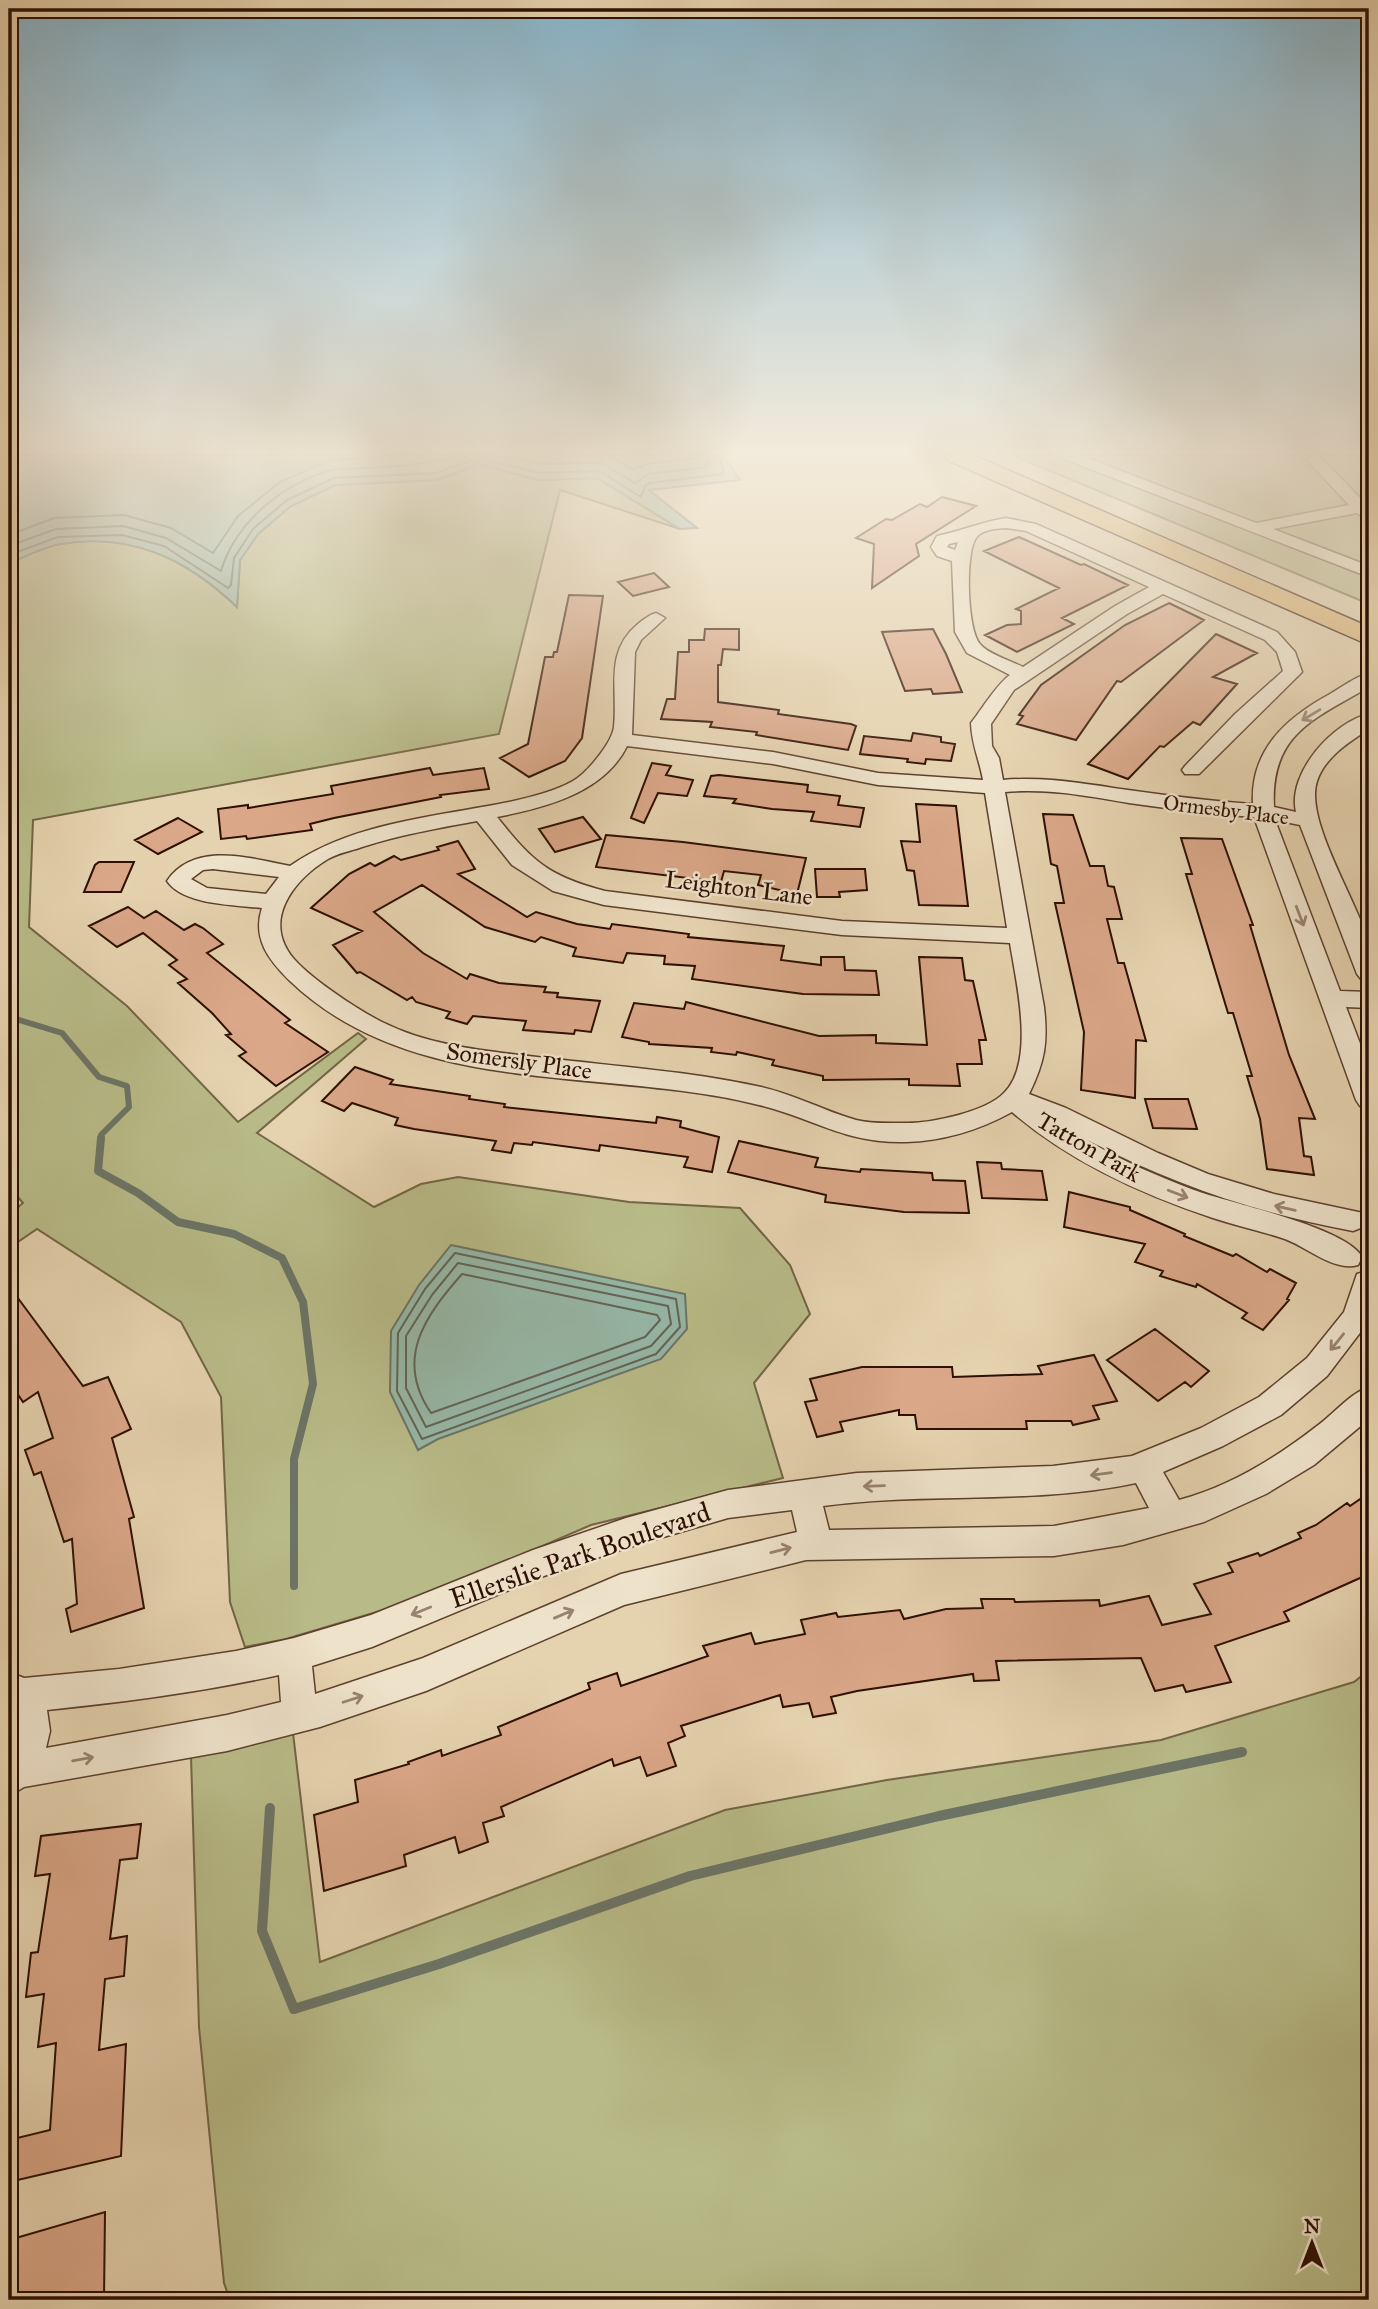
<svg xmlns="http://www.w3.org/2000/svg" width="1378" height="2309" font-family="'IM FELL Great Primer',serif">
  <rect width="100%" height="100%" fill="#e5d2ae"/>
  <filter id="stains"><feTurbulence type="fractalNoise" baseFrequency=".00286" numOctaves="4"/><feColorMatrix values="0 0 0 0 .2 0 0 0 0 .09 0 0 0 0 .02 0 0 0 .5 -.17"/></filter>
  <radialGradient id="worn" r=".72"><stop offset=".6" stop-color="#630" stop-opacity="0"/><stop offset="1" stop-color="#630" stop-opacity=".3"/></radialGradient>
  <path fill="#b8bb88" stroke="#736545" stroke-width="2" d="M1012 455H1369V604Z
    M479 464 538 480 597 478 680 529 560 490 499 734 33 820 29 927 127 1006 238 1122 358 1033 366 1039 257 1133 374 1207 421 1184 458 1177 629 1202 740 1208 790 1265 810 1314 754 1383 783 1478 591 1525 417 1600 286 1639 245 1647 230 1602 221 1397 181 1322 37 1229 9 1248V1215L23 1203 9 1187V563C25 557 43 547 60 544 131 531 186 559 237 607L240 560 258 534 291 506 335 485 437 480Z
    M1369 1670 1367 2300H230L224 2283 199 2027 191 1756 293 1733 320 1962 725 1810 887 1780 1161 1740 1354 1682Z"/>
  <path fill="#96b8a8" stroke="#6c7466" stroke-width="2" d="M9 455H723L740 480 649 490 697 528 680 529 597 478 538 480 479 464 437 480 335 485 291 506 258 534 240 560 237 607C187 559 131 532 60 544 43 547 25 557 9 563Z
    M451 1245 685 1294 687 1329 661 1359 438 1439 418 1450 390 1392 391 1331 419 1285Z"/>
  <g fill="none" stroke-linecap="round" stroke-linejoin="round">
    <path stroke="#626455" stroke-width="2" d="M504 455 540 464 601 463 635 483 648 474 707 467 709 455
      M609 455 633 470 647 464 696 458 698 455
      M9 535 54 518 124 515 171 528 213 553 238 516 280 482 330 460 412 455
      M9 546 56 529 123 526 166 538 221 571C235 523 283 483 332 470 341 468 354 469 364 468 397 466 428 466 459 455
      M9 555 58 537 122 535 164 546 228 588 231 585 234 558 253 529 287 500 334 478 435 473 480 458 539 473 599 471 641 497 645 486 650 483 722 474 724 470 718 455
      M455 1253 676 1299 680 1327 656 1354 422 1439 397 1391 398 1333 425 1289Z
      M458 1263 668 1306 671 1324 651 1346 426 1427 406 1388V1336L432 1295Z
      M462 1274 657 1315 660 1320 645 1337 431 1413C394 1359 425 1316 462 1274Z"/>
    <path stroke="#6c7466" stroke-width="6" d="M9 1017 62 1033 99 1077 127 1086 129 1107 101 1135V1139"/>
    <path stroke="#6c7466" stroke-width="8" d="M101 1138 98 1171 138 1193 178 1222 234 1234 282 1258 303 1302 313 1384 294 1459V1586"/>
    <path stroke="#6c7466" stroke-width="10" d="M270 1808 262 1931 294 2009 439 1964 690 1876 939 1816 1242 1752"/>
  </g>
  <path fill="#daa788" stroke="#2e0f02" stroke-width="2" d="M942 497 976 506 916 544 919 556 872 588 874 544 856 538 886 519 892 520 920 504 927 507Z
    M1019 537 1081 565 1084 564 1128 585 1062 618 1074 624 1017 652 985 635 1007 625 1021 624V611L1016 609 1059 588 984 551Z
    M654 573 669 587 633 596 618 582Z
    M569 595 603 596 582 738 565 761 529 777 500 758 528 744 545 657H553L554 652H557Z
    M1169 603 1204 620 1121 682 1117 681 1076 740 1017 724 1023 716 1019 715 1041 685 1125 625Z
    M705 629H739V650L723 649 721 665H718V702L779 710 778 714 851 724 856 726 848 750 756 735 757 732 710 727 712 722 661 719 667 699H675L678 652H689V640H704Z
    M933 629 946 654 962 692 933 694 931 689 905 691 882 632Z
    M1216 634 1257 653 1213 677 1237 684 1200 725 1193 722 1164 747 1160 746 1128 779 1088 764Z
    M913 733 941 737V742L955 744 951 761 926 759 925 764 907 762 908 759 860 754 864 736 911 741Z
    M652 763 671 766 666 775 693 780 687 796 658 793 644 823 631 818Z
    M430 768 433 775 484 768 489 789 440 795 441 797 334 818 310 824 312 830 247 839 246 836 221 839 218 809 248 805V808L333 794 331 786Z
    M719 775 808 785 807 792 840 796 838 805 864 808 860 827 811 821 814 812 772 809 733 803 736 799 704 796 711 776Z
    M916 804 956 806 968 906 919 905 914 871 907 870 901 841 920 842Z
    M1043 814 1073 815 1090 866H1104L1108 886 1114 887 1122 919H1107L1118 963H1124L1146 1041 1136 1040 1135 1098 1081 1090 1084 1032 1055 903H1064L1057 866 1051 864Z
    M583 817 601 839 555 852 539 829Z
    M178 818 202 832 158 854 135 840Z
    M606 835 683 842 806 858 797 894 758 885 761 875 724 871 721 882 596 867Z
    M1181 838 1222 839 1253 925H1250L1289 1055 1315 1119 1299 1118 1304 1156 1311 1157 1314 1175 1267 1169 1260 1119 1247 1076H1252L1233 1013H1228L1186 874H1192Z
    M458 841 475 869 458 874 527 917 536 912 577 924 610 929 612 924 689 934 688 937 784 946 781 960 821 965V957H844L845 970 876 971 879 995 803 994 692 979 695 966 664 964 665 956 627 953 623 963 573 956 576 948 541 937 535 942 485 927 422 885 374 912 423 953 467 979 470 974 499 983 546 987 544 992 558 993 557 997 600 1001 591 1032 575 1030 574 1034 523 1030 526 1021 473 1016 467 1024 446 1018 450 1012 416 1002 412 997 407 1000 360 972 357 973 333 945 362 931 311 908 349 874 370 863 375 866 394 856 401 860 439 850 437 847Z
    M99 862H134L121 892H84L95 865Z
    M815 869H865L867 890 839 892 840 897H817Z
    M128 907 144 918 156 911 184 930 195 924 203 928 223 944 207 953 290 1020 285 1023 328 1052 276 1086 239 1056 246 1052 226 1035 231 1034 212 1013 178 983 187 979 169 965 177 960 143 933 117 947 89 926Z
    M919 957 962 958 965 980 973 981 986 1040H979L982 1064H957L960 1086 909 1085V1079L823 1080V1076L772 1065 774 1060 737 1052 736 1055 711 1052 712 1048 649 1044V1042L622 1037 634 1003 684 1009 686 1002 819 1036 876 1035V1043L927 1045Z
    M355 1067 393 1080 390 1084 470 1096 469 1099 505 1104 504 1107 656 1123 657 1117 681 1121 680 1127 719 1137 712 1172 684 1167 688 1157 600 1145 599 1151 533 1142 532 1145 514 1143 511 1153 492 1150 496 1141 414 1129 395 1125 398 1118 352 1103 344 1111 322 1101Z
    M1145 1099H1188L1197 1129 1153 1128Z
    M739 1141 818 1158 815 1167 860 1172 861 1169 932 1173 933 1180 965 1181 969 1213 904 1212 825 1202 826 1195 728 1172Z
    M977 1162 1001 1163 1002 1169 1042 1171 1047 1200 982 1198Z
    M1069 1192 1130 1207V1210L1185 1234 1184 1236 1233 1256 1236 1254 1267 1272 1270 1269 1296 1283 1287 1299 1289 1300 1263 1330 1242 1318 1247 1313 1197 1284 1196 1287 1160 1276 1163 1271 1135 1262 1145 1244 1064 1227Z
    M9 1286 83 1386 108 1377 131 1429 112 1438 134 1517 129 1519 144 1608 71 1632 66 1609 77 1604 72 1539 64 1542 41 1472 34 1475 25 1450 53 1438 38 1392 23 1402 9 1381Z
    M1155 1329 1209 1371 1191 1387 1185 1382 1158 1401 1107 1360Z
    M1094 1355 1117 1401 1093 1406 1099 1419 1073 1425 1071 1421H1026L1027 1429H917L915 1415H899V1410L840 1422 843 1431 817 1437 805 1402 817 1400 810 1379 862 1367H952L953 1377 1042 1374 1038 1366Z
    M1369 1493V1574L1284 1612 1289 1621 1215 1646 1231 1682 1186 1692 1183 1685 1155 1691 1141 1658 996 1661 999 1680 974 1681 973 1674 857 1691 831 1697 836 1713 813 1717 809 1703 783 1707 780 1695 681 1726 685 1736 668 1743 676 1766 647 1776 640 1757 614 1766 612 1759 501 1807 504 1816 483 1823 488 1842 459 1853 455 1837 404 1855 406 1866 324 1891 314 1815 358 1802 355 1780 409 1764 408 1762 441 1750 442 1756 501 1735 498 1727 590 1689 588 1683 617 1673 621 1686 708 1656 703 1646 751 1633 755 1644 805 1634 801 1620 836 1613 838 1617 900 1610 904 1619 946 1609 983 1608 981 1599H1014L1015 1602 1099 1600 1100 1606 1149 1596 1162 1625 1211 1614 1194 1584 1233 1572 1228 1563 1258 1553 1260 1556 1301 1538 1298 1533 1316 1525 1347 1503 1350 1506Z
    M141 1824 137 1858 120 1860 110 1939 127 1936 124 1976 105 1979 99 2050 126 2044 121 2156 9 2182V2140L50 2130 56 2043 38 2047 44 1994 26 1997 31 1953 38 1952 50 1874 35 1876 41 1836Z
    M105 2212 104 2300H9V2240Z"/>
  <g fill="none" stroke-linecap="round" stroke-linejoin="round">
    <defs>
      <path id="minor" d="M1059 455H1080L1256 523 1349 505 1307 460 1315 455 1320 457 1364 502 1369 501V521L1357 513 1273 529 1369 566V577L1062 458Z
        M1006 518 1036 524 1277 632 1295 652 1302 672 1199 774H1185L1182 770 1185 766 1235 714 1283 671 1277 652 1265 640 1163 594 1127 614 1014 690 991 724 992 746 999 758 1003 780C1045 776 1086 784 1128 790 1170 796 1211 801 1253 804 1250 750 1286 718 1330 694 1342 687 1355 677 1369 673V687C1314 719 1270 734 1274 807L1296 812C1287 773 1333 722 1369 714V729C1349 742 1325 757 1317 781 1304 820 1358 902 1369 944 1372 955 1369 970 1369 982L1361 979 1357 974 1300 825 1275 820 1340 991 1369 992V1008L1346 1007 1369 1067V1109L1360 1106 1356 1100 1254 817C1212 814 1171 809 1129 803 1088 796 1047 788 1005 792L1044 1007C1048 1043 1045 1061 1029 1094L1066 1108 1158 1153 1208 1174 1274 1194 1363 1213 1367 1220 1363 1227 1353 1231C1256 1213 1175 1185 1087 1140 1121 1161 1158 1176 1194 1190 1229 1203 1346 1227 1362 1257L1358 1265C1334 1272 1307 1247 1285 1239 1261 1231 1237 1226 1213 1218 1141 1194 1070 1162 1012 1112 979 1130 944 1141 906 1142 846 1144 813 1118 759 1105 604 1066 415 1100 290 981 269 960 252 939 262 908 235 905 183 905 167 881 194 841 250 858 290 866 346 827 416 819 482 807 507 803 551 794 573 781 587 773 612 743 614 727 618 688 604 652 638 624 644 619 649 615 656 613L665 618 641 640 635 652 632 735 773 752 878 773 983 780C979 758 972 746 971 723 982 709 997 684 1010 675L967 653 955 632 952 561 937 556 931 547 937 536C961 531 981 522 1006 518ZM1006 528 1026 531 1149 587 1115 606 1023 667C1011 661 988 654 980 644 967 630 965 554 976 538 982 529 996 529 1006 528ZM958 542 955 550 947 547 949 544ZM627 746 773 764 878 785 985 793 1007 928 842 921 605 891C548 876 533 862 497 817 544 808 604 793 627 746ZM477 821 512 865 553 891 604 905 842 935 1010 943C1016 982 1036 1061 1004 1093 986 1112 929 1124 904 1123 889 1123 871 1124 856 1120 824 1111 794 1094 761 1087 688 1071 612 1066 537 1057 485 1051 430 1046 382 1022 358 1010 301 973 288 951 265 914 298 877 328 859 338 853 351 851 362 847 400 835 438 828 477 821ZM213 869 279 877 266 894 207 888 191 879 203 870Z
        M1367 1271H1369V1321L1327 1376 1281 1415 1223 1446 1163 1472 1179 1500C1229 1487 1276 1458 1317 1426 1334 1414 1349 1394 1369 1387V1419L1314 1465 1266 1494 1204 1522 1123 1545 1054 1556 806 1560 624 1605 426 1691 320 1727 227 1751 24 1787 9 1796V1748L15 1731V1719L9 1709V1672L24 1678 119 1669 236 1651 294 1638 371 1615 533 1550 626 1518 728 1490 857 1473 1053 1466 1132 1456 1201 1428 1259 1397 1307 1358 1344 1312 1357 1274ZM1136 1483 1149 1508 1054 1526 829 1530 823 1506C926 1492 1033 1505 1136 1483ZM792 1510 797 1532 621 1574 423 1658 315 1694 312 1666 372 1647 538 1578 626 1548 728 1518ZM279 1675 281 1702 227 1715 46 1748 50 1731 47 1710C125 1702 202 1692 279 1675Z"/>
      <path id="highway" d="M944 455H973L1369 627V645L947 460Z"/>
    </defs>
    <use href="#minor" stroke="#5c402d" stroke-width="3"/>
    <use href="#highway" stroke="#2e0f02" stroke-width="3"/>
    <use href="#minor" fill="#eee2ca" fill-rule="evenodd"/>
    <use href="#highway" fill="#e2b977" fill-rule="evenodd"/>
  </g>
  <defs><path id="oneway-shaft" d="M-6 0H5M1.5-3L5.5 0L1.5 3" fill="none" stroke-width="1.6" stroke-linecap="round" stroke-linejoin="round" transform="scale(1.75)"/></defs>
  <g stroke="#988370">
    <use href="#oneway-shaft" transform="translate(1311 715) rotate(149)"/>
    <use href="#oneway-shaft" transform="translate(1300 916) rotate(69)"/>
    <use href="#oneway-shaft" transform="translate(1178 1194) rotate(21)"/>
    <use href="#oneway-shaft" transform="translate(1285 1208) rotate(-167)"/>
    <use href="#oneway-shaft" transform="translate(1337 1342) rotate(129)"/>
    <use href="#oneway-shaft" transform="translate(1101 1474) rotate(173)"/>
    <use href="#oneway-shaft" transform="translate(874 1486) rotate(178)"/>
    <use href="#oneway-shaft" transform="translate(781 1550) rotate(-14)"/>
    <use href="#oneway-shaft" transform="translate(421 1611) rotate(158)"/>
    <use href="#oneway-shaft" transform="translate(564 1614) rotate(-23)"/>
    <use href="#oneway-shaft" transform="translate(353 1699) rotate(-18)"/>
    <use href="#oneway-shaft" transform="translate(83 1759) rotate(-10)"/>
  </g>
  <linearGradient id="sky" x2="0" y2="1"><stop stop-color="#87b6ce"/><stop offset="0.58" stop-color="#f3ebdb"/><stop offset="1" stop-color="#f3ebdb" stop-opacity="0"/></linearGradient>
  <rect width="1378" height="778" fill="url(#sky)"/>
  <g text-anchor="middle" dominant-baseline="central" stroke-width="5" stroke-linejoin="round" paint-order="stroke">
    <g font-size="21" fill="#2e0f02" stroke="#eee2ca">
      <text transform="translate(1226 810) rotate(7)">Ormesby Place</text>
    </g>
    <g font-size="24" fill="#2e0f02" stroke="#eee2ca">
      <text transform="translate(739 888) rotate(7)">Leighton Lane</text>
      <text transform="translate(519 1061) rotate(8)">Somersly Place</text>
      <text transform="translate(1089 1147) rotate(30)">Tatton Park</text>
    </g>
    <g font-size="28" fill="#2e0f02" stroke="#eee2ca">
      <text transform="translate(580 1555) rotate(-19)">Ellerslie Park Boulevard</text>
    </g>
  </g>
  <rect width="1378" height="2309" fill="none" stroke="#e5d2ae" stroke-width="35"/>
  <rect x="10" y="10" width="1357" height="2288" fill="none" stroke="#2e0f02" stroke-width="3.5"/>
  <rect x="18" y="18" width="1343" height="2274" fill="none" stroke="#2e0f02" stroke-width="2"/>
  <g transform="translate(1312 2243)" stroke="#eee2ca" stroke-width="5" paint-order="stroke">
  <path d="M0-5L12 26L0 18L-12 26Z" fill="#2e0f02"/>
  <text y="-10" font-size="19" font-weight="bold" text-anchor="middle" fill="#2e0f02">N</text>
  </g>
  <rect width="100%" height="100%" filter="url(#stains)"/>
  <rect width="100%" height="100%" fill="url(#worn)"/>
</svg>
